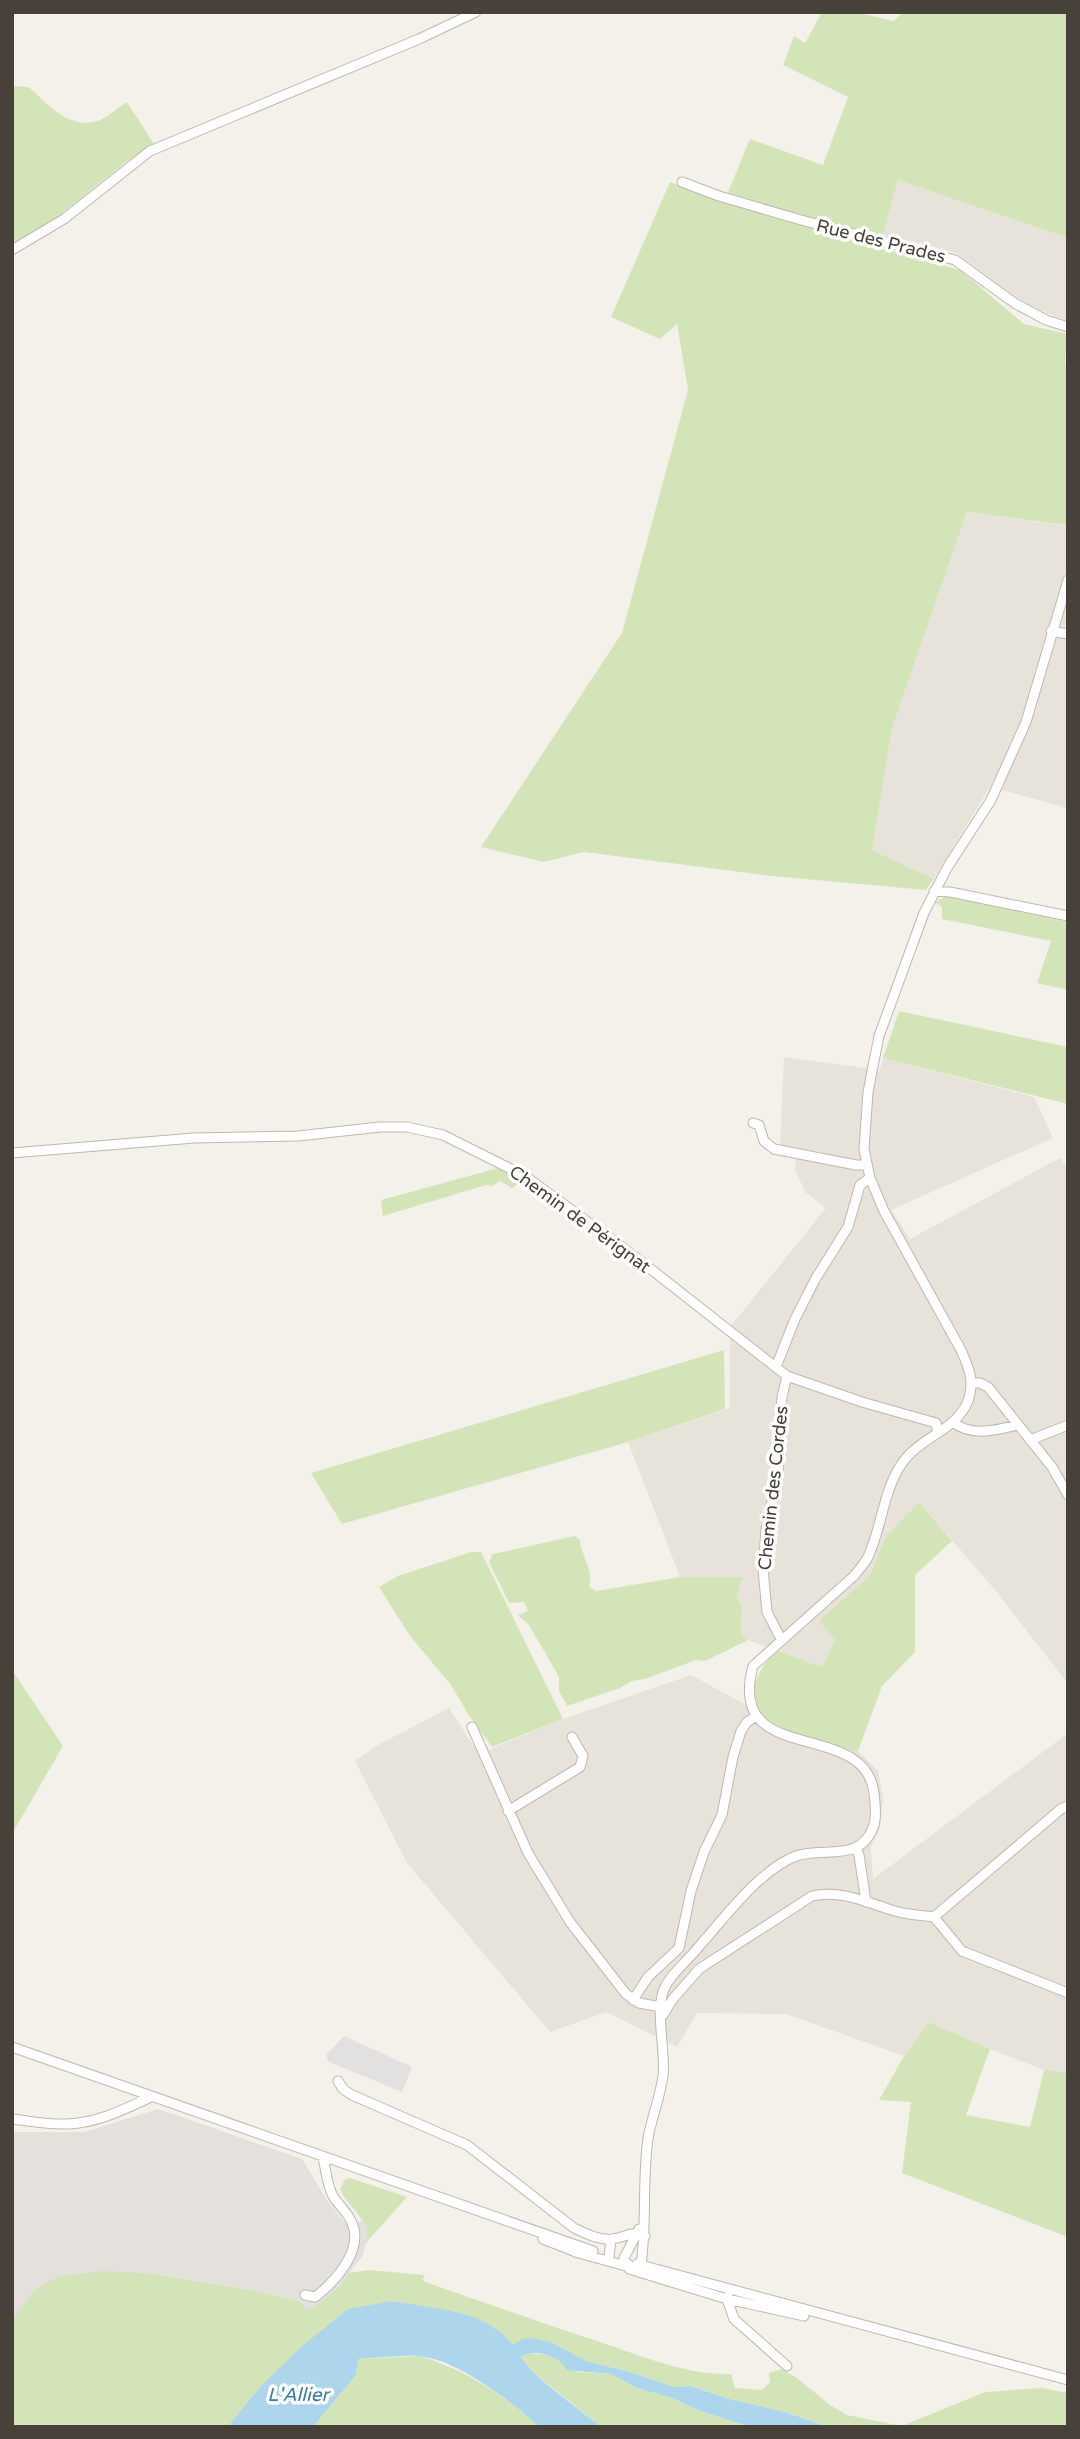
<svg xmlns="http://www.w3.org/2000/svg" width="1080" height="2439" font-family="'Varela Round',sans-serif">
  <rect width="100%" height="100%" fill="#f4f1eb"/>
  <path fill="#e8e3da" d="M898 180 1068 238V321L1029 306 956 253 883 235Z
    M967 512 1068 526V808L990 787 934 879 872 850 892 728Z
    M784 1057 880 1070 883 1058 1034 1097 1053 1138 891 1210 910 1239 1060 1158 1068 1168V1684L995 1590 919 1502 886 1536 870 1575 820 1621 835 1640 822 1667 748 1640 741 1634 742 1608 737 1595 743 1577H680L628 1442 730 1408V1327L826 1208 805 1192 795 1169 796 1156 780 1148Z
    M691 1675 741 1702 780 1728 858 1751 878 1771 883 1798 880 1828 871 1847 873 1879 1068 1733V2073L1044 2070 990 2049 929 2022 904 2056 786 2014 697 2013 677 2047 606 2012 550 2032 407 1863 355 1761 376 1746 449 1708 479 1754 563 1719Z"/>
  <path fill="#e4e0dc" d="M158 2109 302 2159 328 2202 348 2226 340 2256 323 2280 302 2302 251 2290 153 2274 34 2290 12 2320V2132H85Z"/>
  <path fill="#d3e5b8" d="M822 12H855L894 21 903 12H1068V238L898 180 883 235 873 246 960 270 1024 324 1068 334 1065 362 1068 363V522L1066 525 967 512 892 728 872 850 934 879 926 890 771 876 584 852 544 862 481 847 622 633 688 390 677 324 660 339 611 317 670 182 724 202 750 139 823 165 848 97 783 65 794 36 805 43Z
    M12 86 29 87C48 105 70 131 100 120 109 116 119 107 127 102L154 144 127 161 46 226 12 243Z
    M947 896 1068 922V990L1037 983 1051 941 942 919V907L935 902Z
    M899 1011 1068 1047V1104L883 1058Z
    M498 1168 521 1182 512 1188 500 1181 493 1186 486 1185 383 1216 381 1200Z
    M724 1350 725 1409 628 1442 342 1524 311 1473Z
    M919 1502 952 1541 915 1575V1652L882 1686 858 1751C805 1736 710 1724 776 1650L822 1667 835 1640 819 1621 870 1575 886 1536Z
    M575 1536 580 1540C581 1557 594 1568 589 1586L596 1591 680 1577H743L737 1595 742 1608 741 1634 748 1640 705 1661 696 1660 645 1679 632 1681 620 1688 567 1706 559 1691V1677L529 1625 518 1615 528 1611 524 1602 509 1603 489 1562 493 1554Z
    M471 1552H481L563 1719 492 1747 468 1714 451 1685 410 1636 379 1587 398 1576Z
    M12 1670 63 1746 12 1834Z
    M929 2022 990 2049 966 2115 1030 2127 1044 2070 1068 2073V2237L902 2173 911 2102 879 2100 904 2056Z
    M350 2178 407 2197 366 2243C371 2219 348 2208 340 2189L345 2179Z
    M369 2270 425 2275 422 2280 428 2283C487 2303 546 2325 606 2344 647 2358 687 2375 731 2374L735 2388 762 2390 770 2382 769 2373 782 2369 797 2378 830 2405 847 2415 902 2426 985 2392 1042 2388 1068 2393V2427H828L785 2412 726 2398 691 2386 675 2387 630 2372 586 2361 551 2342 522 2339 513 2345C491 2315 427 2308 392 2301L262 2385 227 2427H12V2320L34 2290 60 2276 104 2271 153 2274 251 2290 302 2302 307 2309C325 2301 337 2289 348 2273Z
    M528 2353 550 2355 579 2372 611 2374 637 2388 672 2398 700 2411 751 2427H601L544 2381 522 2361 521 2356Z
    M420 2356C472 2373 499 2392 540 2427H313L356 2375 358 2359Z"/>
  <path fill="#e3e1df" d="M344 2036 412 2067 402 2092 329 2062 326 2055Z
    M363 2220 368 2234 363 2255 338 2288 317 2305 306 2310 302 2302 323 2280 340 2256 348 2226Z"/>
  <path fill="#add5eb" d="M392 2301C433 2309 486 2309 513 2345L522 2339 530 2338 551 2342 586 2361 630 2372 675 2387 691 2386 726 2398 785 2412 828 2427H751L700 2411 672 2398 637 2388 611 2374 567 2370C558 2355 537 2349 521 2356 525 2371 586 2414 601 2427H540C511 2402 458 2359 418 2356 399 2355 378 2358 358 2359L356 2375 313 2427H227L262 2385 300 2348 348 2309Z"/>
  <g fill="none" stroke-linecap="round" stroke-linejoin="round">
    <defs>
      <path id="minor" d="M682 182 719 196 801 220 955 260 1016 304 1046 320 1068 327
        M12 250 64 219 150 151 419 39 476 12
        M1051 631 1068 634
        M934 891 950 892 1068 916
        M753 1123 759 1125 764 1141 774 1149 856 1165H866
        M12 1153 194 1138 298 1136 380 1127H407L443 1135 525 1176 638 1259 787 1376 862 1402 936 1423 938 1433
        M776 1367 795 1319 816 1278 848 1227 860 1185 870 1178
        M972 1383H980L988 1387 1052 1467 1068 1495
        M954 1423C973 1437 996 1430 1017 1425
        M1030 1440 1068 1425
        M781 1639 767 1612 763 1569 766 1530 778 1473 782 1397 787 1376
        M472 1727 528 1853 570 1922 626 1994 639 2003 661 2007
        M508 1811 580 1767 583 1756 572 1737
        M856 1848 859 1855 866 1902
        M934 1917 1061 1809 1068 1806
        M934 1917 962 1951 1068 1993
        M633 2000 648 1977 679 1948 691 1891 704 1852 722 1815 733 1757 741 1731 747 1722 755 1717
        M663 2015 672 2000 699 1969 812 1896C841 1889 868 1903 895 1911 907 1915 921 1915 934 1917
        M12 2047 593 2251
        M338 2081 343 2089 352 2095 467 2145 574 2228C585 2233 599 2241 612 2239 629 2237 626 2231 645 2236
        M12 2119C30 2121 50 2125 68 2124 97 2123 125 2109 151 2097
        M543 2239 579 2253
        M575 2252 633 2268 641 2265C647 2223 642 2180 648 2138 652 2117 660 2097 663 2076 666 2050 654 2009 665 1987 672 1973 687 1961 696 1950 722 1921 759 1870 796 1856 824 1846 861 1864 874 1825 877 1815 875 1803 874 1793 865 1717 725 1769 753 1666L855 1575C859 1569 865 1563 868 1557 883 1525 883 1486 906 1458 925 1435 956 1430 968 1401 975 1382 969 1368 961 1350L884 1211 870 1178 864 1149 868 1092 879 1036 924 913 947 868 991 800 1026 722 1068 580
        M609 2257 611 2240
        M637 2264 1068 2380
        M629 2265 624 2261V2258L639 2229
        M629 2269 727 2299 804 2316
        M305 2295 315 2297C335 2282 364 2250 352 2223 348 2212 338 2205 333 2196 327 2185 326 2170 323 2158
        M728 2296 727 2299 734 2319 787 2366"/>
    </defs>
    <use href="#minor" stroke="#bfb8ae" stroke-width="11"/>
    <use href="#minor" stroke="#fff" stroke-width="9"/>
  </g>
  <g text-anchor="middle" dominant-baseline="central" stroke-width="7" stroke-linejoin="round" paint-order="stroke">
    <g font-size="18" fill="#484139" stroke="#fff">
      <text transform="translate(881 241) rotate(14)">Rue des Prades</text>
      <text transform="translate(580 1219) rotate(36)">Chemin de Pérignat</text>
      <text transform="translate(773 1488) rotate(-84)">Chemin des Cordes</text>
    </g>
    <g font-size="19" font-style="italic" fill="#397ba4" stroke="#fff">
      <text x="298" y="2395">L'Allier</text>
    </g>
  </g>
  <rect width="1080" height="2439" fill="none" stroke="#484139" stroke-width="28"/>
</svg>
